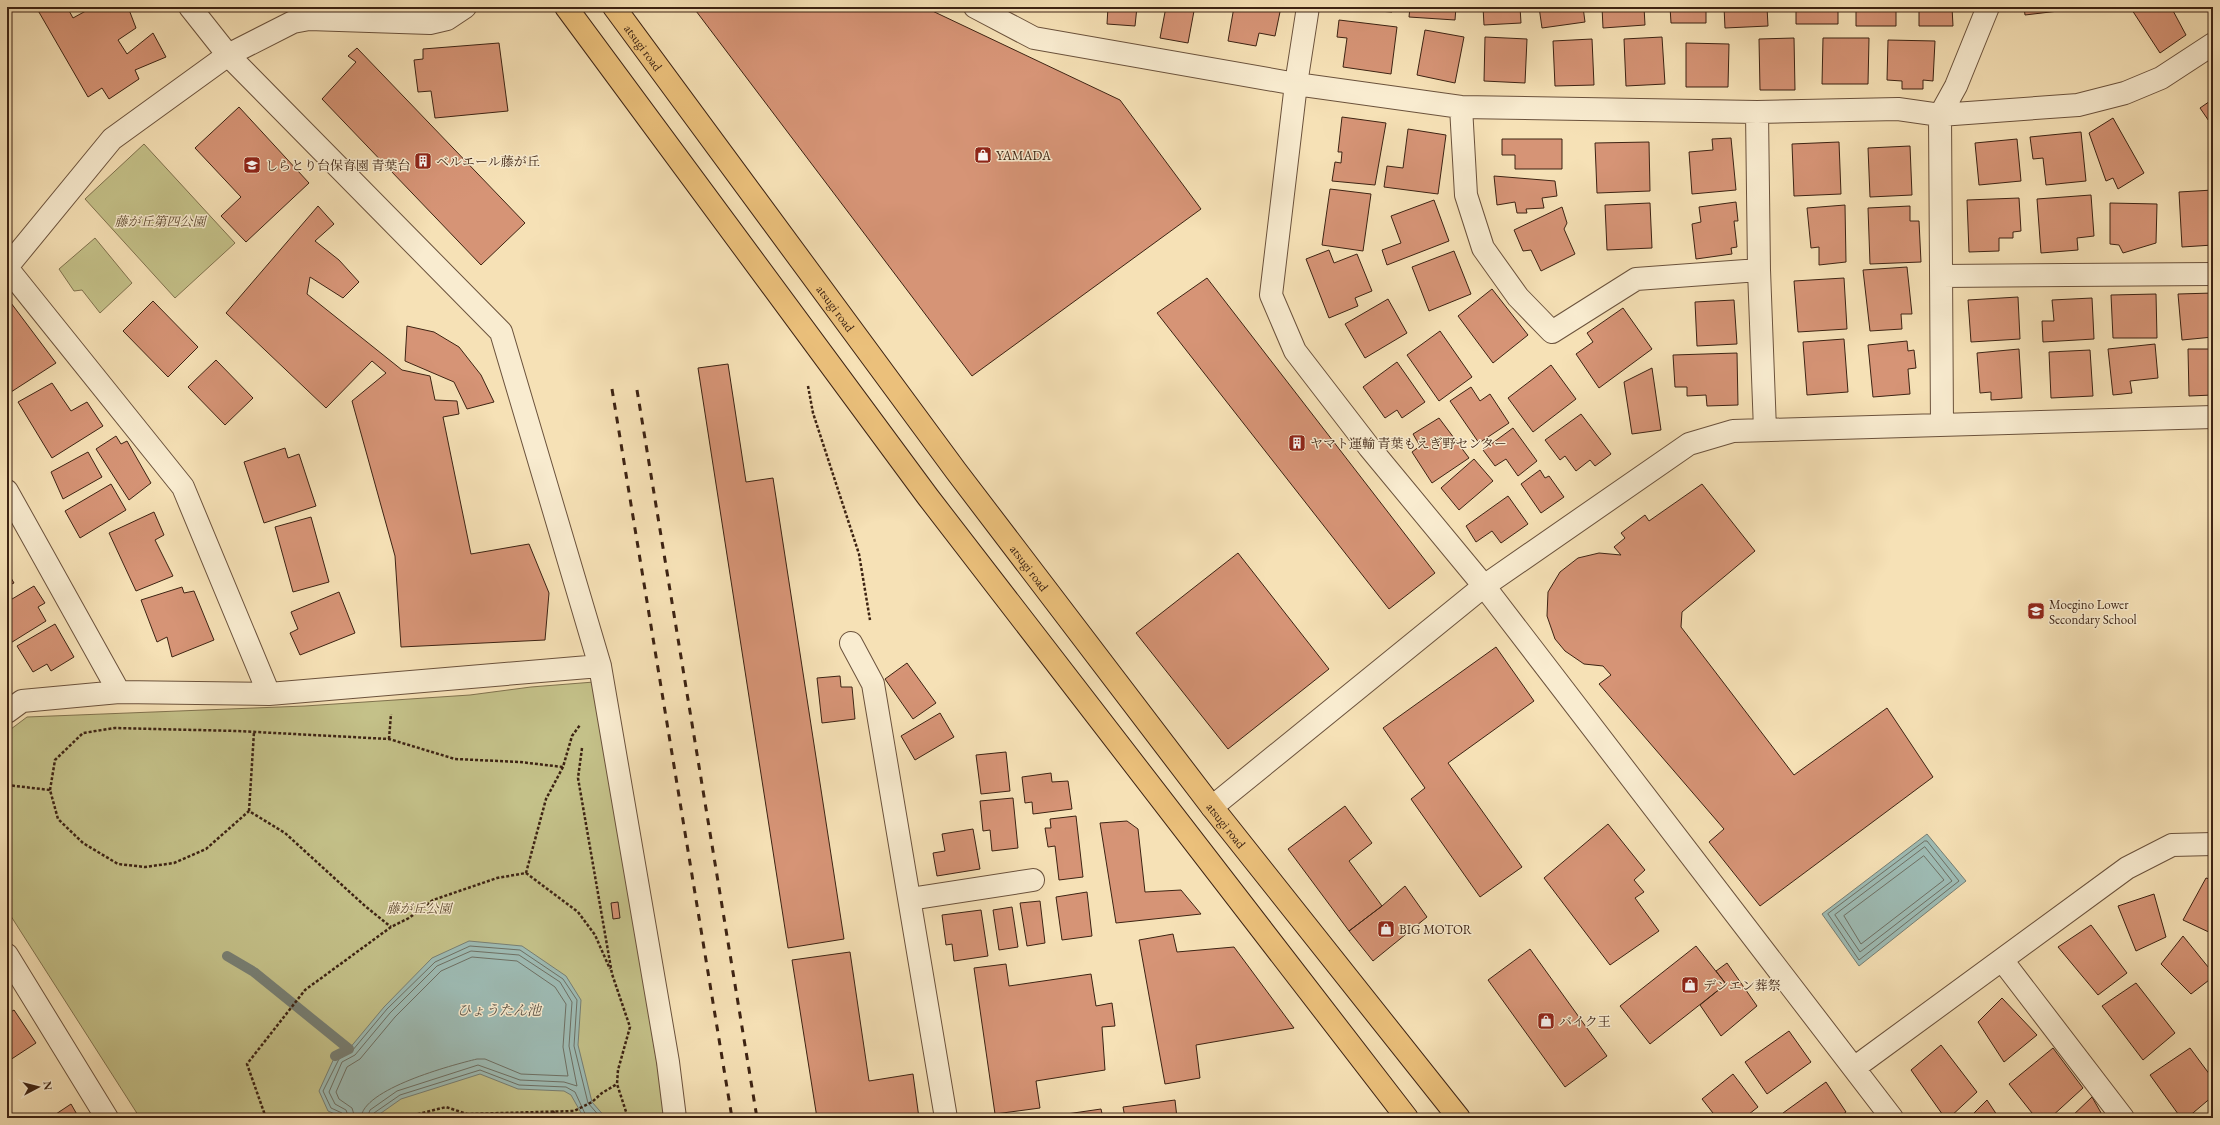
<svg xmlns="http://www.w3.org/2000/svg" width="2220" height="1125" font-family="'EB Garamond','Noto Serif JP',serif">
  <rect width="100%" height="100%" fill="#f6e1b6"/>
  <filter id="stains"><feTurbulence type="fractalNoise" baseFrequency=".005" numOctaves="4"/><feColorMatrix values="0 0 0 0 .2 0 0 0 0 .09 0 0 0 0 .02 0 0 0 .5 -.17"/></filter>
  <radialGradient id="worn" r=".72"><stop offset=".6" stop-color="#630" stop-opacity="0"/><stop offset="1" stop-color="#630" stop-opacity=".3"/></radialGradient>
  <path fill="#c4c189" stroke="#80724e" d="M144 144 235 243 175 298 85 199Z
    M95 238 132 283 100 313 82 290 74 291 59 269Z
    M594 682 666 1118H140L7 910V732L27 717 305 706 470 695 531 687Z"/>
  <path fill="#9ebcb5" stroke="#777f74" d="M1927 834 1966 881 1859 966 1822 914Z
    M469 941 522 946 566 976 581 1000 578 1045 592 1102 606 1118H584L571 1095 564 1091 518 1089 480 1074 401 1099 374 1118H344L328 1111 319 1091 335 1056 349 1049 384 1007 432 958Z"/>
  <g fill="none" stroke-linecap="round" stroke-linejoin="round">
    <path stroke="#6e7064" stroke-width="1" d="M1925 841H1927L1959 881 1859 960 1828 914Z
      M1925 847 1952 881 1860 952 1835 915Z
      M1924 856 1944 880 1861 944 1844 916Z
      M344 1118 342 1113 331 1108 323 1091 339 1059 352 1051 387 1009 435 962 470 946 520 950 563 979 577 1000 574 1046 588 1103 601 1118
      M349 1118 346 1110 335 1104 329 1092 342 1062 355 1055 390 1013 437 966 471 951 519 955 560 982 572 1002 569 1046 577 1086 564 1082 520 1080 478 1065 397 1091 370 1110 367 1118
      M355 1118 352 1108 339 1099 336 1092 347 1067 360 1059 395 1017 441 971 472 957 517 961 555 987 566 1004 563 1047 568 1076 521 1074 485 1059H477C452 1065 362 1089 361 1118
      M372 1118 374 1113 400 1095 480 1070 519 1085 566 1087 575 1092 587 1118"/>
    <path stroke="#777f74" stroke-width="10" d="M227 956 254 972 349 1049 335 1056"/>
  </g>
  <path fill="#d69476" stroke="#3d2313" d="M36 7H67L73 18 93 7H128L136 28 118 40 127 54 153 33 166 57 135 70 139 79 109 99 102 88 88 97Z
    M693 7H924L1120 100 1201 209 972 376Z
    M1108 7H1137L1135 26 1107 24Z
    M1166 7 1194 11 1188 43 1160 38Z
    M1234 7H1281L1275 36 1259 33 1256 46 1228 41Z
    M1351 7H1393L1392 12 1351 9Z
    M1410 7H1456L1455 20 1409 17Z
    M1483 7H1520L1521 23 1484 25Z
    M1539 7H1583L1585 22 1542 28Z
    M1602 7H1644L1645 25 1603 28Z
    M1670 7H1706V23H1671Z
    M1724 7H1767L1768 26 1725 28Z
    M1796 7H1838V24H1796Z
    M1856 7H1896V26H1856Z
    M1919 7H1952L1953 26H1919Z
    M2024 7H2092L2025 15Z
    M2136 7H2171L2186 35 2160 53 2132 10Z
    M1339 20 1397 27 1391 74 1343 67 1347 38 1337 37Z
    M1425 30 1464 37 1455 83 1417 75Z
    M1485 37 1527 39 1525 83 1484 81Z
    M1662 37 1665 84 1626 86 1624 39Z
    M1794 38 1795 90H1760L1759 39Z
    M1823 38H1869L1868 84H1822Z
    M1592 39 1594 85 1555 86 1553 41Z
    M1888 40 1935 41 1933 81 1923 80V89H1902V81L1887 80Z
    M499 43 508 111 435 118 431 91 418 92 414 60 423 59V49Z
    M1686 43 1729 44 1728 87H1686Z
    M357 48 525 223 481 265 322 99 356 62 348 56Z
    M2213 99V127L2200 108Z
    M239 107 309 183 246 242 221 216 241 197 195 148Z
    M1342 117 1386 123 1375 185 1332 181 1335 162 1341 163 1342 152H1338Z
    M2113 118 2144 173 2118 189 2113 178 2106 181 2089 133Z
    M1408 129 1446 135 1438 194 1384 187 1387 166 1403 168Z
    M2081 132 2086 181 2046 185 2043 158 2033 159 2030 137Z
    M1731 138 1736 190 1692 194 1689 152 1713 150 1712 139Z
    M1502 139H1562V169H1515V155H1502Z
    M2017 139 2021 181 1979 185 1975 143Z
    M1649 142 1650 191 1597 193 1595 143Z
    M1839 142 1841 194 1794 196 1792 144Z
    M1910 146 1912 195 1870 197 1868 148Z
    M1494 176 1555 181 1557 196 1542 198 1544 208 1526 209 1527 213H1517L1515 202 1497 205Z
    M1330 189 1371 194 1363 251 1322 245Z
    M2213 190V245L2182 247 2179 192Z
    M2091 195 2094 236 2077 238 2078 250 2041 253 2037 199Z
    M2019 198 2021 231 2013 232V238H1999V251L1969 252 1967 200Z
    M1434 200 1449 241 1387 265 1382 250 1401 243 1391 216Z
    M1736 202 1738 221H1734L1737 247 1731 248 1732 254 1696 259 1692 224 1701 222 1699 207Z
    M1650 203 1652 248 1607 250 1605 205Z
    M2110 203 2157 204 2156 243 2123 253 2119 245 2110 244Z
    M1845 205 1846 262 1819 265V247L1811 248 1807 208Z
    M318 206 334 224 315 241 339 260 359 282 343 298 310 277 307 294 402 370 430 376 435 400 457 401 459 414 443 417 471 554 529 544 549 593 545 640 401 647 395 556 352 401 386 373 372 361 326 408 226 313Z
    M1910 206V221H1919L1921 262 1870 264 1868 208Z
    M1562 207 1567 223 1564 229 1575 254 1541 271 1531 250 1523 251 1514 230Z
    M1329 250 1334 263 1357 254 1372 291 1355 298 1358 306 1329 318 1306 259Z
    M1454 251 1471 294 1429 311 1412 267Z
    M1907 267 1912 314H1901L1902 329 1870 331 1863 270Z
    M1207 278 1435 573 1389 609 1157 313Z
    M1844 278 1847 329 1798 332 1794 281Z
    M1492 289 1528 335 1493 363 1458 316Z
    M2213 293V337L2182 340 2178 294Z
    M2156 294 2157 338H2113L2111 295Z
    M2018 297 2020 339 1971 342 1968 300Z
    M2092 298 2094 339 2043 342 2042 321H2054L2052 300Z
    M1388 299 1407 333 1365 358 1345 324Z
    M1734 300 1737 344 1697 346 1695 302Z
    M153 301 198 347 168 377 123 331Z
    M11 303 56 363 11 392 7 385V306Z
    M1623 308 1652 349 1599 388 1576 354 1593 342 1587 333Z
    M407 326 434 332 459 347 481 375 494 402 467 409 454 382 405 361Z
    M1440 331 1472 377 1439 401 1407 355Z
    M1844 339 1848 392 1807 395 1803 342Z
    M1907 341 1908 351 1914 350 1916 368 1908 369 1910 394 1873 397 1868 345Z
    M2155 344 2158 378 2130 381 2132 393 2113 395 2108 349Z
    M2019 349 2022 398 1991 400V392L1980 393 1977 353Z
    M2188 349H2213V395L2189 396Z
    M2090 350 2093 396 2051 398 2049 352Z
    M1737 353 1738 405 1707 406 1706 395 1687 396V387H1675L1673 355Z
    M216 360 253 398 225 425 188 387Z
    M1397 362 1425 402 1402 418 1397 410 1385 418 1363 387Z
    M728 364 746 482 773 478 844 939 788 948 698 368Z
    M1551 365 1576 399 1533 432 1508 398Z
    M1652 368 1661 430 1632 434 1624 382Z
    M52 383 71 411 87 402 103 426 52 458 18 402Z
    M1471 387 1480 401 1490 394 1509 423 1479 443 1450 401Z
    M1581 414 1611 454 1595 466 1590 460 1576 471 1565 456 1560 460 1545 440Z
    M1439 418 1469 458 1432 483 1412 452 1420 446 1413 434Z
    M1513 428 1537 461 1518 476 1506 459 1495 466 1483 450Z
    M116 436 121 444 127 441 151 483 129 500 96 449Z
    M285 448 288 458 299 454 316 506 264 523 244 462Z
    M88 452 102 477 63 499 51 472Z
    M1474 459 1493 481 1459 510 1441 488Z
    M1540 470 1545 478 1549 476 1564 497 1541 513 1521 484Z
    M111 484 126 510 80 538 65 511Z
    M1702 484 1755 551 1682 612 1681 627 1794 775 1887 708 1933 777 1760 906 1709 842 1724 829 1599 684 1611 675 1603 666 1584 664 1565 651 1555 639 1547 616 1548 592 1560 572 1578 558 1599 553 1621 555 1614 547 1625 538 1621 533 1645 515 1649 521Z
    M1508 496 1528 524 1501 543 1492 531 1476 542 1466 526Z
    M154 512 164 535 155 540 173 576 136 591 109 533Z
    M311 517 329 582 293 592 275 527Z
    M1238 553 1329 669 1228 749 1136 633Z
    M7 571 14 583 7 586Z
    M34 586 45 603 38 607 46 621 9 644 7 641V602Z
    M182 587 184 593 194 591 214 640 172 657 167 637 157 642 141 600Z
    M339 592 355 633 300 655 290 633 298 629 291 612Z
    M55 624 74 657 51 671 47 664 33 672 17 646Z
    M1496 647 1534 701 1448 763 1522 867 1480 897 1411 799 1425 788 1383 728Z
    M907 663 936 703 913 719 885 679Z
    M840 676 841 687H852L855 719 822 723 817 678Z
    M940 713 954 737 915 760 901 736Z
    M1006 752 1010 791 981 794 976 755Z
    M1051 773 1052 782 1068 781 1072 809 1033 814 1032 802 1025 803 1022 777Z
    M1013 798 1018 848 992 851 990 830 983 831 980 801Z
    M1345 806 1372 843 1349 861 1382 906 1349 931 1288 849Z
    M1076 816 1083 877 1059 880 1055 846 1048 847 1045 828H1051L1050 819Z
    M1127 821 1138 829 1145 892 1181 890 1201 914 1116 923 1100 823Z
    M1608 824 1645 870 1634 880 1644 892 1635 898 1659 931 1610 965 1544 878Z
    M973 829 980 869 937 876 933 853 945 851 942 834Z
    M2206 878 2213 880V934L2183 920Z
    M1405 886 1427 917 1373 961 1349 931 1382 906Z
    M1087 892 1092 936 1062 940 1056 897Z
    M2154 894 2166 937 2136 951 2118 906Z
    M1040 901 1045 943 1027 946 1020 903Z
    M618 902 620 918 613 919 611 903Z
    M1012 907 1018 947 999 950 993 910Z
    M981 910 988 956 954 961 952 944 946 945 942 915Z
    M2091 925 2127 973 2098 995 2058 947Z
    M1173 934 1177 952 1234 947 1294 1028 1196 1045 1200 1078 1165 1084 1139 940Z
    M2183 936 2213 973V977L2191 994 2161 964Z
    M1696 946 1726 984 1650 1044 1620 1006Z
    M1530 949 1607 1056 1565 1087 1488 980Z
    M850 952 869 1081 913 1074 919 1118H817L792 960Z
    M1727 963 1757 1006 1721 1036 1700 1005 1726 984 1716 971Z
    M1006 964 1009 986 1091 974 1096 1006 1112 1003 1115 1026 1102 1027 1105 1070 1036 1081 1040 1108 995 1114 974 968Z
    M2136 983 2175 1033 2143 1060 2102 1006Z
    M2002 998 2037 1035 2004 1062 1978 1022Z
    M14 1010 36 1043 7 1062V1014Z
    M1789 1031 1811 1062 1767 1094 1745 1062Z
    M1941 1045 1977 1092 1949 1118H1945L1911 1070Z
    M2053 1048 2083 1088 2050 1118H2036L2009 1084Z
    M2190 1048 2213 1079V1096L2187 1118H2181L2150 1075Z
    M1733 1074 1758 1107 1744 1118H1707L1713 1113 1702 1099Z
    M1826 1082 1846 1112 1838 1118H1787L1783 1113Z
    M2092 1097 2104 1118H2070Z
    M1175 1100 1177 1118H1125L1123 1107Z
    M1987 1100 1999 1118H1969Z
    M71 1104 79 1118H50Z
    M1101 1109 1103 1118H1046V1117Z"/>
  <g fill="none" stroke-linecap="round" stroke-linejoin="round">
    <defs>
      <path id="minor" d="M190 7 228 55 501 332 600 666 668 1062 675 1118
        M975 7 1034 38 1296 84 1461 107 1757 112 1898 109 1940 115 2078 105 2125 93 2161 78 2213 44
        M1308 7 1296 84 1271 295 1295 351 1369 447 1484 586 1892 1118
        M1461 107 1466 195 1483 248 1518 297 1552 332 1636 279 1759 270
        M1757 112 1759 270 1765 430
        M7 267 112 139 228 55 293 22 309 19 430 23 447 19 465 7
        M7 268 183 487 269 694
        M1942 276 2213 274
        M1942 424 1940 115 1956 86 1988 7
        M7 491 119 692
        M851 643 873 684 946 1118
        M7 712 22 701 119 692 269 694 600 666
        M1212 807 1484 586 1689 444 1733 431 2213 417
        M910 899 1033 880
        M7 955 107 1118
        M2002 960 2123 1118
        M1854 1068 2127 868 2172 845 2213 844"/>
      <g id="highway">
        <path d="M566 7 928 497 1407 1118"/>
        <path id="s1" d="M614 7 956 471 1212 807 1459 1118"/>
      </g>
    </defs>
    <use href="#minor" stroke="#6b523c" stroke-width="24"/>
    <use href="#highway" stroke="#3d2313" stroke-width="24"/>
    <path stroke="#3d2313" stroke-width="2.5" stroke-dasharray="3 2" stroke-linecap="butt" d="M808 386 813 413 859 554 870 620
      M389 739 391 714
      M582 748 578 778 612 974 630 1027 618 1070 617 1084 628 1118
      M7 785 50 790 58 819 83 843 118 864 145 867 174 863 206 849 249 811 285 833 365 906 391 927
      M50 790 55 760 83 733 115 728 237 731 389 739 455 759 520 762 563 767
      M249 811 254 732
      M526 873 578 912 595 935 610 969
      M553 1111 557 1118
      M266 1118 247 1064 305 990 391 927 409 918 433 900 497 878 526 873 546 799 563 767 572 736 580 725
      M403 1118 446 1107 467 1114 574 1111 592 1102 602 1093 617 1084"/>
    <use href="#minor" stroke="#f9ecd0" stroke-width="22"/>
    <use href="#highway" stroke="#ebc07b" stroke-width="22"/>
    <path stroke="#3d2313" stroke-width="3" stroke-dasharray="7 7" stroke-linecap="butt" d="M612 389 732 1118
      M637 390 757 1118"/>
  </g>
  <defs>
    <symbol id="shop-square" viewBox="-11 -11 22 22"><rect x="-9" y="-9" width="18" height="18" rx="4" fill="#8f2418" stroke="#f9ecd0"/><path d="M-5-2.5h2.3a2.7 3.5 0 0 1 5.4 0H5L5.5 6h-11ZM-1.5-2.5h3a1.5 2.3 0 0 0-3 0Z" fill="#fff"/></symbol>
    <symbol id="building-square" viewBox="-11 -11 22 22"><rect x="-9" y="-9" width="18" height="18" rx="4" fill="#8f2418" stroke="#f9ecd0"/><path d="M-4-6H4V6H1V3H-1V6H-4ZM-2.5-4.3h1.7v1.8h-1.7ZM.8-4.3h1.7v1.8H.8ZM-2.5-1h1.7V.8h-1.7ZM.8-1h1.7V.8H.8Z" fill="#fff"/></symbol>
    <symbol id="school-square" viewBox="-11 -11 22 22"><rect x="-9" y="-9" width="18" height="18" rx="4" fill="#8f2418" stroke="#f9ecd0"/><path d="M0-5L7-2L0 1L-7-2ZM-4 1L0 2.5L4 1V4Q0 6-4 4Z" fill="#fff"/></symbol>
  </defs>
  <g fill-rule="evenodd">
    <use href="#shop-square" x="973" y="145" width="20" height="20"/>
    <use href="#building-square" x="413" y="151" width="20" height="20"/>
    <use href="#school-square" x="242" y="155" width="20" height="20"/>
    <use href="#building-square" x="1287" y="433" width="20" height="20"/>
    <use href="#school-square" x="2026" y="601" width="20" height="20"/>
    <use href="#shop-square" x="1376" y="919" width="20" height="20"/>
    <use href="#shop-square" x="1680" y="975" width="20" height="20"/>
    <use href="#shop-square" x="1536" y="1011" width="20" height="20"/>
  </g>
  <g text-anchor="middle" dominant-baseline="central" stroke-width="3" stroke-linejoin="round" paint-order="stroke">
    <g font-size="13" fill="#3d2313" stroke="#f9ecd0">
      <text stroke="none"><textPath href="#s1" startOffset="50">atsugi road</textPath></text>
      <text stroke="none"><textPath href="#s1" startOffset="374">atsugi road</textPath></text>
      <text stroke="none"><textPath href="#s1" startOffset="698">atsugi road</textPath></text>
      <text stroke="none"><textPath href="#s1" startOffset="1022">atsugi road</textPath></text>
    </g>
    <g font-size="13" fill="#3d2313" stroke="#f9ecd0" text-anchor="start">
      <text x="996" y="155">YAMADA</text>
      <text x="436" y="161">ベルエール藤が丘</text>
      <text x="265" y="165">しらとり台保育園 青葉台</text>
      <text x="1310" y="443">ヤマト運輸 青葉もえぎ野センター</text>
      <text x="2049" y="604">Moegino Lower<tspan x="2049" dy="15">Secondary School</tspan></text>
      <text x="1399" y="929">BIG MOTOR</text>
      <text x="1703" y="985">デンエン葬祭</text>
      <text x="1559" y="1021">バイク王</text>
    </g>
    <g font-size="13" font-style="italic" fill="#5f4a30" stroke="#f9ecd0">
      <text x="160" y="221">藤が丘第四公園</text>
      <text x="419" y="908">藤が丘公園</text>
    </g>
    <g font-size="14" font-style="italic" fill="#5a5144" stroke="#f9ecd0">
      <text x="499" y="1010">ひょうたん池</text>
    </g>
  </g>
  <rect width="2220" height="1125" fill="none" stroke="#f6e1b6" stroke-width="24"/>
  <rect x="8" y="8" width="2204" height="1109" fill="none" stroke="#3d2313" stroke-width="2"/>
  <rect x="12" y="12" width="2196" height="1101" fill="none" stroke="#3d2313"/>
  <g transform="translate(38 1087) rotate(83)" stroke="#f9ecd0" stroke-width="3" paint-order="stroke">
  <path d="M0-3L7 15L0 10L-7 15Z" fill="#3d2313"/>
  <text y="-6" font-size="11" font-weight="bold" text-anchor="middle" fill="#3d2313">N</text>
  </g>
  <rect width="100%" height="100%" filter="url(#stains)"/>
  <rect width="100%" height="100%" fill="url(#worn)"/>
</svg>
